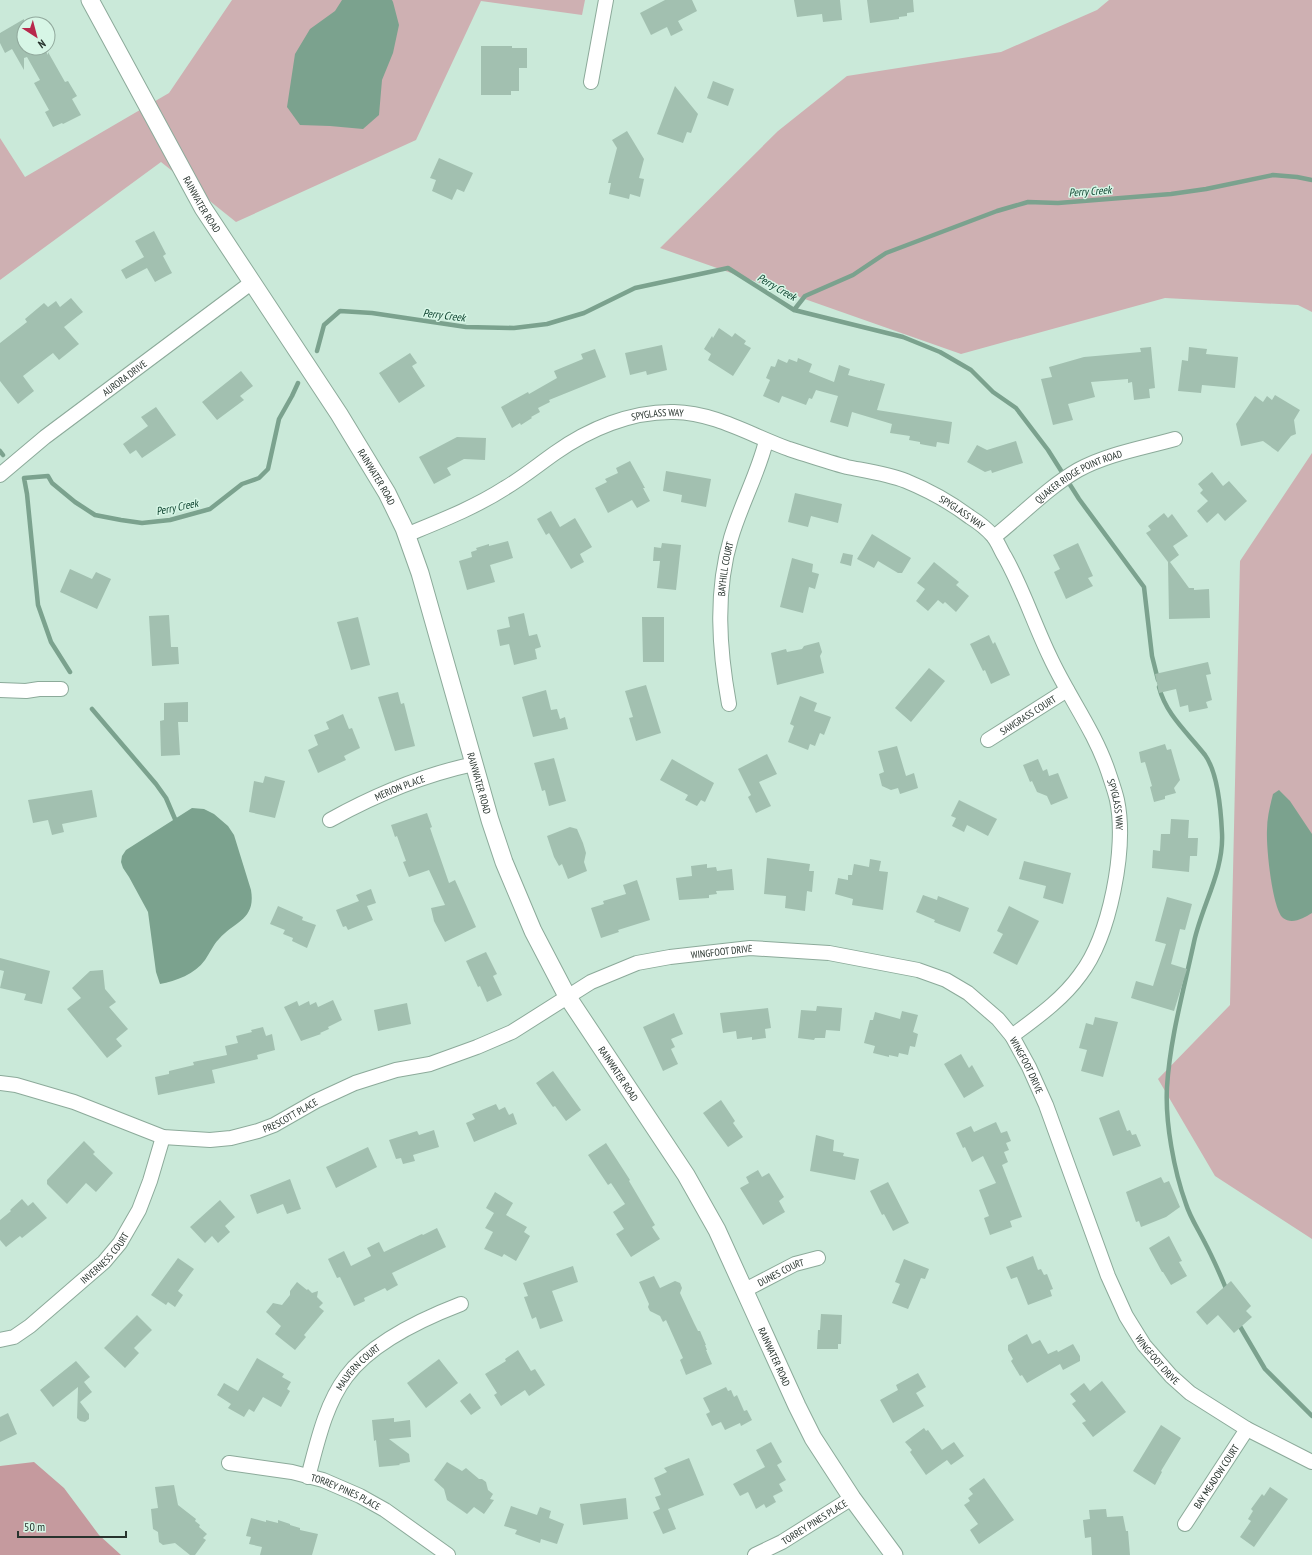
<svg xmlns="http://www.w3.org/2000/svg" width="1312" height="1555" font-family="'PT Sans Narrow',sans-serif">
  <rect width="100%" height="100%" fill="#cae9d9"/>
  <path fill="#ceb0b2" d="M232 0H585L582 15 481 1 416 140 236 222 161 162 0 280V138L25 177 169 93Z
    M1109 0H1312V312L1298 305 1165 298 961 354 660 248 778 131 847 76 1001 52 1097 10Z
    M1312 453V1239L1215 1176 1158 1079 1230 1005 1240 561Z"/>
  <path fill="#c59a9e" d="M34 1462 64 1488 99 1535 121 1555H0V1466Z"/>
  <path fill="#7ba28e" d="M342 0H392L393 2 399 25 393 53 382 80 379 115 363 129 330 126 300 125 287 107 295 54 310 29 335 11Z
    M1279 790 1290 801 1312 834V913C1304 918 1292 925 1283 918 1272 908 1266 846 1267 830 1267 818 1270 806 1273 794Z
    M192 808 204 809 214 814 228 826 234 835 251 890C256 920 235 921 219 939 213 945 210 953 205 960 195 974 176 981 160 984L156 972 148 912 129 877 123 868 121 862 122 856 126 850Z"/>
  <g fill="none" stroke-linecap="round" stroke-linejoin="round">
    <path stroke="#7ba28e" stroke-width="4.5" d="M794 310 805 296 853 275 886 253 997 211 1028 202 1058 203 1171 194 1206 189 1273 175 1297 177 1312 180
      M317 351 324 325 340 311 372 313 466 327 514 328 547 324 584 313 635 288 728 268 794 310 903 337 940 352 971 370 993 392 1016 408 1048 450 1079 499 1144 587 1152 656 1158 680
      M0 451 3 455
      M70 672 51 642 38 605 27 494 24 478 48 476 52 483 75 502 95 515 121 520 142 523 170 520 210 509 242 484 259 478 268 469 279 419 292 396 298 383
      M1159 687C1166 715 1188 733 1205 755 1218 773 1221 811 1222 833 1224 871 1202 905 1194 942 1184 989 1170 1038 1167 1087 1165 1122 1174 1171 1186 1204 1190 1217 1198 1229 1204 1241 1213 1258 1220 1274 1227 1291
      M92 709 156 784 166 798 175 819
      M1238 1323 1265 1369 1312 1416"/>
  </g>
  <path fill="#a2c0b0" d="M665 0H692L697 11 678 21 683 30 671 36 667 27 651 35 640 13Z
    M794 0H840L842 20 823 22 822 14 797 17Z
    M867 0H913L914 12 907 13V16L899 17V19L870 23Z
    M24 19V48H44L48 55V52L65 82 68 81 77 96 72 99 81 115 63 124 62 123 53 127 45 112 49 110 34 83 40 80 27 57 24 58V70L12 49 5 53 0 43V33Z
    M481 46H512V48H527V68H519V91H511V95H481Z
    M713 81 734 89 728 106 707 98Z
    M675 86 698 114 691 133 687 132 683 143 657 134Z
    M627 131 644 159 639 178 644 179 640 197 630 194 629 199 609 194 611 183H608L617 148 612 140Z
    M439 158 473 173 464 192 457 189 452 200 432 191 436 180 430 178Z
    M154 231 166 254 163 256 172 273 155 282 147 268 126 279 121 270 144 257 135 241Z
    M71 298 83 312 64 327 79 344 59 360 53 353 23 376 34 391 18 404 0 381V343L27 322 25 319 44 303 48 307 56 301 60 307Z
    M719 328 732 337 735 333 746 341 744 344 751 348 733 376 708 360 711 354 704 349 712 336 713 338Z
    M662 345 667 370 647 375 646 371 630 375 625 353Z
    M1151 347 1155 388 1149 389 1150 398 1134 400 1132 382 1128 383V379L1091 382 1095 397 1068 404 1073 420 1053 425 1041 379 1052 377 1049 367 1084 357 1141 352 1140 348Z
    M1189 347 1207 349 1206 354 1238 357 1235 388 1202 385 1201 393 1178 391 1182 360 1188 361Z
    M595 349 606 377 549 400 550 402 538 408 540 412 531 417 532 418 521 425 520 423 512 428 501 407 528 392 529 394 557 378 554 371 583 359 581 354Z
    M410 353 417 363 412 366 425 386 399 403 379 373Z
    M798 358 812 364 809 372 834 382 839 365 850 369 848 375 870 381V380L885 384 877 410 952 422 949 444 937 442 936 447 920 444V442L909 440 910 436 890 433 892 424 852 412 848 427 830 422 838 396 816 390 812 399 809 398 806 405 782 396 779 403 763 396 770 380 766 378 771 366 775 367 778 359 787 363 789 359 797 362Z
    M241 371 253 386 240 396 244 400 217 420 202 402Z
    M1275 395 1300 410 1294 420 1296 434 1291 436 1278 452 1263 441 1241 446 1236 424 1255 396 1263 402 1267 396 1272 400Z
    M156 407 176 435 142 458 136 450 130 454 123 444 148 426 141 417Z
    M457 437 486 438 485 460 464 459 447 468 451 475 434 484 419 457Z
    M1016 441 1023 463 992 473 991 470 985 472 967 462 977 445 987 450Z
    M630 461 645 488H643L650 501 637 508 632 500 608 513 595 488 607 482 605 479 618 473 616 468Z
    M666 471 711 479 706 507 681 502 682 495 663 491Z
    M1212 472 1223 486 1229 481 1247 501 1225 521 1218 513 1207 523 1197 511 1208 501 1200 493 1203 490 1198 484Z
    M795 493 842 504 838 523 811 516 808 527 788 522Z
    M551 511 560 527 575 518 592 547 580 554 584 562 571 569 549 533 546 535 537 519Z
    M1164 513 1168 518 1172 514 1188 536 1173 546 1179 555 1170 562 1189 588H1194V590L1209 589 1210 618 1169 619 1168 562 1146 533 1151 530 1148 526Z
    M872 534 911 558 902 573H898L878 561 874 568 857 559Z
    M508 541 513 558 490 565 495 582 467 590 459 561 472 557 471 552 477 550 476 548 489 544V546Z
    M662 543 681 545 676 590 657 588 660 561H653L654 547 661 548Z
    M1078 543 1093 576 1088 578 1093 586 1066 599 1054 572 1060 569 1053 555Z
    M843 553 853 555 851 566 840 563Z
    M792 558 813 564 812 572 819 574 815 589 809 587 803 613 780 607Z
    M934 562 959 582 956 585 969 596 956 612 945 602 943 604 938 600 928 611 916 601 925 589 917 583Z
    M70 569 92 579 96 572 111 579 97 609 60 592Z
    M524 613 529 636 537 634 541 647 535 649 537 659 514 665 509 644 500 646 497 630 510 627 508 617Z
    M169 615 171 647H178L179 664 152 666 149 616Z
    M358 617 370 665 351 670 337 622Z
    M642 617H664V662H643Z
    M989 635 993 644 995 642 1010 675 991 684 985 670 983 671 970 644Z
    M819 642 822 652 820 656 824 673 777 685 771 653 786 649 787 652 802 649 804 646Z
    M1208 662 1211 674 1206 675 1212 700 1206 702 1208 708 1189 712 1188 705 1180 707 1176 689 1159 693 1155 674Z
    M929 668 945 681 911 722 895 708Z
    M646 685 661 733 636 741 629 718 633 717 625 691Z
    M546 690 551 710 557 709 560 719 565 717 568 729 533 737 522 697Z
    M398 692 401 704 404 703 415 746 395 751 378 697Z
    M800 696 817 703 814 711 831 717 824 735 820 733 815 746 810 744 808 750 788 742 794 726 790 724Z
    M188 702V722H178L180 755 161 756 160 721 164 720V703Z
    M343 714 349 729 352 728 360 748 344 756 346 760 318 773 308 750 318 745 314 735 329 729 326 722Z
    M1165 744 1167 750 1171 749 1180 780 1174 788 1176 793 1165 796V799L1154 802 1150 787 1152 786 1145 762 1141 763 1139 752Z
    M897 746 906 776 914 773 918 788 900 794 898 788 891 790 882 786 879 774 884 772 878 751Z
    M767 754 777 774 759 782 771 806 756 813 748 797 751 795 738 769Z
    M554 758 566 801 549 806 545 790 542 791 534 763Z
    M672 759 714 783 705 802 701 800 697 806 685 800 688 795 660 780Z
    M1038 759 1043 771 1047 769 1049 776 1058 773 1068 798 1051 805 1047 796 1037 792 1032 781 1030 782 1023 765Z
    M265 776 285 781 275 818 249 812 254 781 263 783Z
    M92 790 97 817 62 824 64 832 52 835 48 820 33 823 28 800Z
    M959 800 997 819 988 836 967 825 964 832 952 826 956 818 951 816Z
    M427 813 432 827 430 828 449 883 455 880 476 927 445 942 434 921 431 908 445 905 429 870 409 877 403 862 406 861 397 836 395 837 391 825Z
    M1171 819 1189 820 1188 838H1198L1197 856H1190L1189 872 1152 868 1153 850 1160 851 1161 834H1170Z
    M570 827 577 829 583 843 586 853 584 862 587 871 568 879 562 864 559 866 554 857 547 836Z
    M767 858 810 864 809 871H814L812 892 807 891 805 911 785 908 786 896 764 894Z
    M870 859 881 861 879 871 888 872 883 910 852 905 853 899 835 894 838 878 848 880V875H852L854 864 869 867Z
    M1024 861 1071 873 1063 904 1043 898 1046 886 1019 879Z
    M707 864V868L716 867 717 871 732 869 734 890 716 891 717 894 709 895V898L679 900 676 878 692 876 691 866Z
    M637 880 650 920 618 930 619 932 601 938 591 908 604 904 603 901 626 894 623 885Z
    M371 889 376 903 367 906 373 920 348 930 346 926 343 927 336 910 359 901 356 895Z
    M923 895 937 900 938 896 969 908 960 932 934 922 935 920 916 912Z
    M1167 897 1192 904 1185 930 1180 929 1171 964 1187 969 1174 1011 1131 998 1136 981 1153 986 1166 944 1155 941Z
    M278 906 303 917 302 920 316 925 307 948 292 941 293 938 283 934 285 930 270 924Z
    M1009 906 1039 921 1017 965 993 953 1003 934 997 931Z
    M486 952 497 974 493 976 502 995 487 1002 480 986 478 987 466 961Z
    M0 958 50 971 42 1004 24 1000 26 994 0 988 4 971 0 970Z
    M103 970 105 989 116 1002 109 1007 128 1029 116 1039 122 1046 107 1058 67 1009 81 998 72 988 90 971Z
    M333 1000 342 1020 328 1027 329 1029 320 1033 321 1034 301 1041 284 1007 297 1001 299 1006 309 1001 310 1005 316 1002 318 1007Z
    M407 1003 411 1024 378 1031 374 1010Z
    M817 1006 842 1008 840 1031 826 1030 825 1038H815L814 1040 798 1038 801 1010 816 1011Z
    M768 1008 771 1028 765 1029 766 1038 752 1040V1037L737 1039 736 1031 723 1033 720 1013Z
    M902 1011 918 1015 913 1032 918 1034 915 1047 910 1046 908 1055 899 1053 898 1057 889 1055V1057L873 1053 875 1046 864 1043 870 1020H873L875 1012 900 1019Z
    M674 1013 683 1034 671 1039 675 1047 671 1049 678 1064 663 1071 643 1027Z
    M1095 1017 1118 1022 1103 1077 1081 1071 1087 1050 1079 1048 1086 1023 1093 1025Z
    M263 1027 266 1036 272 1034 275 1050 257 1055 258 1059 212 1070 215 1083 158 1095 155 1077 169 1074V1071L194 1065 193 1062 227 1055 225 1046 238 1043 236 1036 252 1032 251 1030Z
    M961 1054 969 1068 972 1065 984 1086 964 1098 944 1064Z
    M553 1071 581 1110 566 1121 555 1106 553 1107 536 1083Z
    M721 1100 735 1121 733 1123 743 1137 728 1147 703 1113Z
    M496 1104 499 1110 505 1107 509 1115 513 1113 517 1124 474 1142 466 1123 475 1119 472 1114Z
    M1119 1110 1127 1131 1130 1130 1132 1135 1136 1134 1141 1146 1113 1156 1099 1118Z
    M996 1122 1001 1133 1007 1131 1011 1141 1006 1143 1009 1150 1004 1152 1008 1162 1002 1165 1022 1217 1010 1221 1012 1227 990 1235 984 1218 989 1216 979 1190 996 1183 983 1156 972 1162 965 1147 963 1148 956 1133 971 1126 974 1132Z
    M434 1130 439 1147 413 1155 415 1161 403 1164 401 1158 396 1159 389 1140 417 1131 419 1135Z
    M816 1135 834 1140 833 1151 844 1153 843 1156 859 1159 855 1180 810 1171Z
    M84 1141 95 1152 93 1154 113 1173 96 1192 86 1183 67 1204 47 1184V1180Z
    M606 1143 630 1180 629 1181 655 1225 652 1227 660 1239 631 1257 616 1234 624 1229 613 1212 625 1204 611 1183 608 1185 588 1155Z
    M368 1147 377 1167 336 1188 326 1167Z
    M758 1170 762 1177 769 1173 784 1197 779 1201 785 1212 763 1225 740 1188 749 1183 746 1177Z
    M1161 1177 1164 1183 1169 1181 1180 1207 1166 1217 1141 1227 1139 1221 1136 1222 1126 1192Z
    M290 1179 301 1209 287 1214 283 1204 257 1214 250 1195Z
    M888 1182 909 1223 893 1231 884 1214 882 1215 870 1191Z
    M495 1192 513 1203 506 1215 527 1227 524 1232 530 1236 516 1261 504 1254 502 1257 484 1249 493 1232 485 1228 494 1213 486 1208Z
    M22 1199 28 1206 33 1202 47 1218 22 1238 20 1236 6 1247 0 1240V1220L11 1211 10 1210Z
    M220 1200 235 1217 225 1226 230 1232 218 1243 212 1236 205 1243 190 1227Z
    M437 1228 446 1247 392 1273 398 1285 387 1291 385 1288 364 1298 365 1301 354 1306 340 1277 337 1278 328 1259 344 1251 351 1266 371 1256 367 1248 379 1242 384 1252 422 1234 423 1235Z
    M1169 1236 1182 1261 1179 1262 1187 1276 1171 1285 1163 1272H1162L1149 1248Z
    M1033 1256 1038 1270 1041 1269 1044 1275 1047 1274 1053 1289 1050 1290 1052 1296 1028 1305 1017 1277 1011 1279 1006 1267Z
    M178 1258 194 1269 178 1291 183 1295 175 1307 168 1302 166 1305 151 1295Z
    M904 1259 929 1269 925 1279 921 1278 908 1309 892 1303 900 1284 895 1282Z
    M573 1266 578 1282 552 1291 563 1321 540 1329 536 1317 532 1319 524 1297 528 1296 523 1283Z
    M654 1276 660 1288 675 1281 680 1283 682 1288 680 1293 694 1323 698 1331H700L706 1345H705L707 1350H706L712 1364 686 1375 680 1360 683 1358 666 1320 663 1322 660 1316 650 1311 648 1307 649 1304 639 1282Z
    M1231 1281 1251 1306 1246 1311 1252 1317 1234 1333 1218 1315 1207 1325 1196 1312Z
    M297 1282 307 1290 308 1289 312 1293 318 1291 317 1297 323 1303 319 1307 324 1311 304 1335 306 1337 295 1350 275 1334 281 1326 266 1312 273 1303 282 1305 290 1295V1291Z
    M821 1314 842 1315 841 1344H838V1349H817L818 1330H820Z
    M137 1315 152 1330 134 1348 139 1353 125 1368 104 1348Z
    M1027 1334 1032 1344 1040 1340 1048 1354 1057 1350 1058 1352 1073 1344 1080 1356V1361L1063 1370 1060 1364 1027 1383 1022 1375 1020 1376 1011 1361 1013 1359 1008 1350V1345Z
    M518 1350 531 1371 535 1369 545 1385 529 1396 525 1390 501 1406 494 1395 497 1393 485 1374 506 1361 505 1359Z
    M257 1358 284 1374 282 1377 291 1382 287 1389 290 1391 281 1407 263 1397 254 1412 249 1409 244 1417 228 1408 231 1404 217 1395 224 1383 238 1391Z
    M439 1359 458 1383 426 1408 407 1383Z
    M76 1361 90 1377 84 1382 92 1392 80 1402 89 1414V1419L85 1422 80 1421 77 1418 78 1387 53 1407 40 1390Z
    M918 1373 926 1387 916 1393 924 1406 893 1423 880 1400 898 1390 896 1385Z
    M1102 1381 1126 1412 1093 1437 1082 1423 1086 1421 1072 1404 1076 1401 1070 1394 1084 1383 1090 1391Z
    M726 1387 728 1391 731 1390 734 1397 737 1395 744 1411 747 1410 752 1420 741 1426 740 1423 725 1430 721 1422 712 1426 706 1414 710 1412 703 1398Z
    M470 1393 481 1408 471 1415 460 1401Z
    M8 1413 17 1434 0 1442V1417Z
    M394 1418V1422L410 1420 411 1437 389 1439 409 1454 410 1462 399 1464 400 1465 379 1467 376 1440 374 1441 372 1420Z
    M1161 1425 1181 1438 1161 1471 1162 1472 1155 1485 1133 1471Z
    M924 1428 926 1431 928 1430 942 1450 954 1442 964 1456 951 1465 947 1460 926 1475 910 1452 912 1450 905 1442Z
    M771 1442 782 1462 777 1465 786 1480 779 1484 783 1491 773 1496 776 1502 766 1508 764 1504 756 1509 748 1492 740 1496 733 1484 765 1467 756 1450Z
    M689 1458 704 1495 668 1509 676 1529 663 1534 653 1512 660 1509 655 1497 661 1495 654 1478 667 1472 664 1468Z
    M447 1462 462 1471 466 1468 479 1479H482L486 1482 488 1490 493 1494 490 1499 494 1500 484 1514 474 1507 467 1514 447 1500 444 1489 434 1480Z
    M984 1478 1014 1520 979 1544 970 1530 978 1524 964 1505 970 1501 968 1498 973 1494 969 1489Z
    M174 1485 178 1505 196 1519 195 1521 200 1525 199 1527 207 1534 203 1538 206 1540 195 1555H190L175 1543 163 1545 159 1542 158 1532 153 1529 151 1509 158 1508 155 1487Z
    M1270 1487 1288 1499 1254 1547 1240 1537 1251 1521 1248 1519 1253 1511 1251 1509 1262 1494 1264 1496Z
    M626 1498 628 1519 583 1525 580 1504Z
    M511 1506 537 1515 540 1507 551 1511 549 1518 564 1524 557 1544 541 1539 540 1543 515 1534 517 1530 504 1526Z
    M1106 1509 1107 1517 1123 1516 1126 1531H1128L1130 1555H1092L1091 1537 1085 1538 1083 1520 1090 1519 1089 1510Z
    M251 1518 266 1522V1520L278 1523V1520L290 1524V1525L300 1528V1530L318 1534 312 1555H260L262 1547 249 1544 251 1537 246 1536Z"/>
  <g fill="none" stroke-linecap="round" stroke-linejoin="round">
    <defs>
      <g id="minor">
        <path d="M591 82 606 0"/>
        <path id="s1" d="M0 475 45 437 251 283"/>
        <path id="s2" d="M406 535C440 521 474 508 505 488 522 478 538 465 555 453 589 429 631 411 674 412 716 413 750 435 789 449 808 455 828 462 847 467 867 471 888 474 906 481 928 490 950 502 970 517 978 522 987 529 993 536 998 542 1001 551 1005 557 1023 589 1034 624 1050 657 1068 696 1094 730 1108 771 1111 780 1115 791 1117 800 1127 848 1110 936 1080 975 1062 1000 1036 1018 1012 1036"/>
        <path id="s3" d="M994 537C1022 515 1047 488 1078 470 1107 454 1143 448 1175 439"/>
        <path d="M0 690 26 691 39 689H61"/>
        <path id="s4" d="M729 704C719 649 715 592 731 538 741 504 758 474 766 441"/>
        <path id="s5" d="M988 740 1067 690"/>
        <path id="s6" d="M330 820C375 795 423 775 474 764"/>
        <path id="s7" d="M0 1083 16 1085 74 1102 163 1137 210 1140 231 1138 258 1131 274 1125 316 1101 355 1083 396 1070 430 1064 477 1047 512 1032 591 982 637 963 670 957 750 948 829 953 918 970 946 980 968 993 998 1019 1012 1036 1029 1067 1046 1105 1108 1276 1126 1316 1144 1345 1171 1376 1190 1393 1247 1429 1312 1462"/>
        <path id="s8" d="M745 1290 795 1264 818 1258"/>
        <path id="s9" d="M0 1340 14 1337 30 1326 104 1262 120 1243 139 1210 150 1181 163 1137"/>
        <path id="s10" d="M229 1463 292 1472 323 1480 360 1496 385 1510 448 1555"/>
        <path id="s11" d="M308 1477C317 1444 325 1405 346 1377 371 1343 422 1319 461 1304"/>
        <path id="s12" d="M1185 1524 1247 1429"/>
        <path id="s13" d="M755 1555 782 1542 852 1498"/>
      </g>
      <g id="tertiary">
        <path id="s14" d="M90 0 203 208 339 414 387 493 404 528 420 573 490 820 504 862 533 931 567 996 686 1175 717 1230 797 1406 813 1438 852 1498 894 1555"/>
      </g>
    </defs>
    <use href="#minor" stroke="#8caa9a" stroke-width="16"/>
    <use href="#tertiary" stroke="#8caa9a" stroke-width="19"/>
    <use href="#minor" stroke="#fff" stroke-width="14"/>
    <use href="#tertiary" stroke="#fff" stroke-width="17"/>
  </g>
  <g text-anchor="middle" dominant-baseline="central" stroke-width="3" stroke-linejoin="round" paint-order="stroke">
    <g font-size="10" fill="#27332d" stroke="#d7f6e6">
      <text stroke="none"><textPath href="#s14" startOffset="233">RAINWATER ROAD</textPath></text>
      <text stroke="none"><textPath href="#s1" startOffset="158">AURORA DRIVE</textPath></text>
      <text stroke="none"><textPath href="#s2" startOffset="282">SPYGLASS WAY</textPath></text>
      <text stroke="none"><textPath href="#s14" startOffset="557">RAINWATER ROAD</textPath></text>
      <text stroke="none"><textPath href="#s3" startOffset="105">QUAKER RIDGE POINT ROAD</textPath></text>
      <text stroke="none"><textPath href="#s2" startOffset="606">SPYGLASS WAY</textPath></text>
      <text stroke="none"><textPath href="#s4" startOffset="136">BAYHILL COURT</textPath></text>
      <text stroke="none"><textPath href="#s5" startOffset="47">SAWGRASS COURT</textPath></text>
      <text stroke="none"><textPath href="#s14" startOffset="881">RAINWATER ROAD</textPath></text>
      <text stroke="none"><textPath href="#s6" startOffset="77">MERION PLACE</textPath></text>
      <text stroke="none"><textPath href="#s2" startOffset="942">SPYGLASS WAY</textPath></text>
      <text stroke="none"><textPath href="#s7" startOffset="771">WINGFOOT DRIVE</textPath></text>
      <text stroke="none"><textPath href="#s7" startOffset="1119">WINGFOOT DRIVE</textPath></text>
      <text stroke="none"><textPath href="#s14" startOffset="1205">RAINWATER ROAD</textPath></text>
      <text stroke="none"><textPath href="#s7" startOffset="304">PRESCOTT PLACE</textPath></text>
      <text stroke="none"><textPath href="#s9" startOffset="135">INVERNESS COURT</textPath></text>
      <text stroke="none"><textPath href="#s8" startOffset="40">DUNES COURT</textPath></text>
      <text stroke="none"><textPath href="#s14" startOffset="1529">RAINWATER ROAD</textPath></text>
      <text stroke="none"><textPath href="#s7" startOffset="1443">WINGFOOT DRIVE</textPath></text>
      <text stroke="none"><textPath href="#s11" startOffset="123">MALVERN COURT</textPath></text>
      <text stroke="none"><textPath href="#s12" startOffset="57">BAY MEADOW COURT</textPath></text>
      <text stroke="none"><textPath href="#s10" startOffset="121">TORREY PINES PLACE</textPath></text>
      <text stroke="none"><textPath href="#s13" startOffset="68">TORREY PINES PLACE</textPath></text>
    </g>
    <g font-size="11" font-style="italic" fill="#073d29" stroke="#d7f6e6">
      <text transform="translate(1090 191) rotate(-4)">Perry Creek</text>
      <text transform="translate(777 287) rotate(30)">Perry Creek</text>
      <text transform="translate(444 315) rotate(7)">Perry Creek</text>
      <text transform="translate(177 507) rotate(-12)">Perry Creek</text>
    </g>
  </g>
  <g transform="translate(36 36) rotate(144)"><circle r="19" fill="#d7f6e6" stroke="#91a89c"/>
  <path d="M0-3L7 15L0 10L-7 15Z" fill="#b8284c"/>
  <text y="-6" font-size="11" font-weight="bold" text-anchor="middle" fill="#27332d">N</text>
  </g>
  <path d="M18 1531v6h108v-6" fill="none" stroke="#27332d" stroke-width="2"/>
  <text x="24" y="1531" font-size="12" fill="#27332d" stroke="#d7f6e6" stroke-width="3" paint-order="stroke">50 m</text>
</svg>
